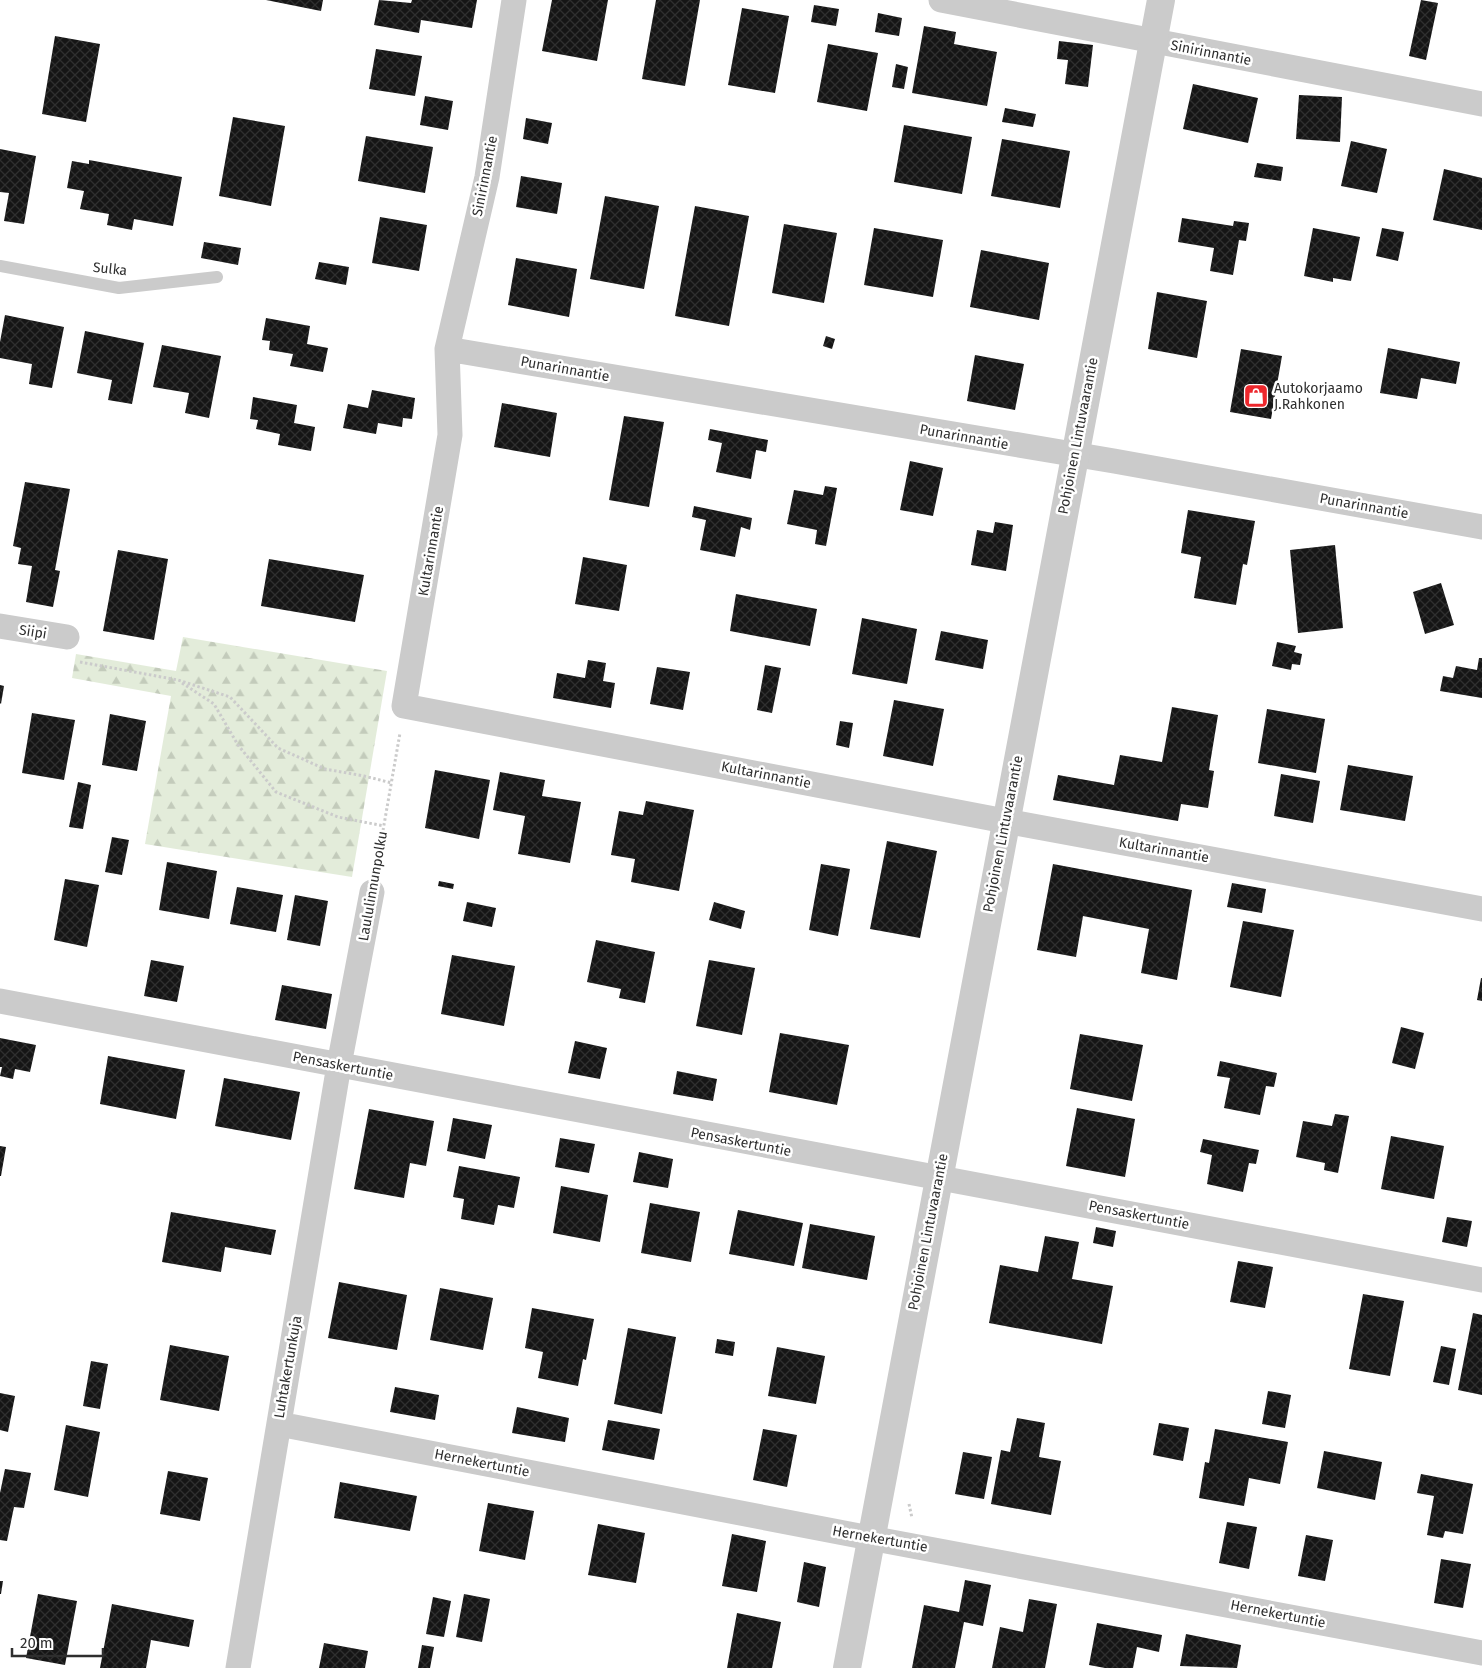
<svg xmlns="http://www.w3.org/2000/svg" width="1482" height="1668" font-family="'Fira Sans',sans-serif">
  <defs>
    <pattern id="forest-firs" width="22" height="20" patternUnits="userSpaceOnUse" patternTransform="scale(1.25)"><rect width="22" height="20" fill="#e3ecda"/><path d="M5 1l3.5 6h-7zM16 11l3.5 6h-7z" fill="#c3cbbb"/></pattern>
    <pattern id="building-cross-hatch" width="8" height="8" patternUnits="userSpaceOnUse" patternTransform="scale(1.25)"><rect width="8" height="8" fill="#151515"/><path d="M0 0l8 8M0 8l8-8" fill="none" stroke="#2f2f2f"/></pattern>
  </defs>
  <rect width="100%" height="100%" fill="#fff"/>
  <path fill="url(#forest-firs)" d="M183 637 387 671 352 877 145 844 171 696 72 678 76 654 176 671Z"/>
  <path fill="url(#building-cross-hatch)" d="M266 0H323L321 11Z
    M379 0 411 3 412 0H477L472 28 421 20 419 33 374 25Z
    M552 0H608L597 61 542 51Z
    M656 0H700L685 86 642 79Z
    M1421 0 1438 3 1426 60 1409 56Z
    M814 5 839 9 836 26 811 22Z
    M742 8 789 16 775 93 728 85Z
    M878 13 902 18 899 36 875 32Z
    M924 26 956 32 954 44 997 52 987 106 912 93Z
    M55 36 100 44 86 122 42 114Z
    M1059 41 1093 45 1088 87 1065 84 1068 60 1057 59Z
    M828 44 878 53 867 111 817 102Z
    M376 49 422 56 415 96 369 89Z
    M896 64 908 67 904 89 892 87Z
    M1193 84 1258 98 1248 143 1183 129Z
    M1299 95 1342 97 1340 142 1296 139Z
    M425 96 453 101 448 130 420 125Z
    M1005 108 1036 114 1033 127 1002 122Z
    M233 117 285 126 271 206 219 196Z
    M526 118 552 123 548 144 523 139Z
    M904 125 972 137 962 194 894 182Z
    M366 136 433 147 425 193 358 181Z
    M1002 139 1070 151 1060 208 991 196Z
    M1351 141 1387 149 1377 193 1341 186Z
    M0 149 36 156 24 224 4 221 9 193 0 192Z
    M89 160 182 177 173 226 134 219 132 230 107 225 109 214 80 209 84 191 67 188 72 161 89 164Z
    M1257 163 1283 167 1281 181 1254 177Z
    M1444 169 1482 178V230L1433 220Z
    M521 176 562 183 557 214 516 207Z
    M605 196 659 206 644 289 590 279Z
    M695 206 749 216 729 326 675 316Z
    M380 217 427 225 419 271 372 263Z
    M1182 218 1233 226 1234 221 1249 223 1246 241 1239 240 1233 275 1210 271 1214 248 1178 242Z
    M784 224 837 233 824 303 772 293Z
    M874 228 943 240 933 297 864 285Z
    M1313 228 1360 237 1351 281 1333 278V282L1304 276Z
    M1382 228 1404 232 1398 261 1376 256Z
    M204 242 241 248 238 265 201 258Z
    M981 250 1049 263 1039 320 970 307Z
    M516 258 577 269 569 317 508 305Z
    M319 262 349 267 346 285 315 279Z
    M1157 292 1207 301 1197 358 1148 349Z
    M5 315 64 327 52 388 29 384 32 364 0 358V342Z
    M266 318 310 326 307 344 328 348 323 372 290 366 293 354 269 350 270 341 262 340Z
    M85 331 144 343 132 404 108 400 112 380 77 373Z
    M826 336 835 339 832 349 823 346Z
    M162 345 221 356 209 418 185 413 189 393 153 387Z
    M1388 348 1460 362 1456 384 1421 378 1417 399 1380 393Z
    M1241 349 1282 356 1271 419 1230 412Z
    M975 355 1024 364 1015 410 967 401Z
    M372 390 415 398 412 419 403 418 402 427 378 423 376 434 343 428 348 404 368 408Z
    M253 397 297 405 294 423 315 427 311 451 278 445 280 434 256 429 258 420 250 419Z
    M502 403 557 413 550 457 494 447Z
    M624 416 664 422 649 507 609 500Z
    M710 429 768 440 766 452 756 450 751 479 716 472 722 443 708 440Z
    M910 461 943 468 933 516 900 510Z
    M25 482 70 489 55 570 60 571 53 607 26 602 32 566 18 564 21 548 13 546Z
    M825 486 837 488 826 546 815 544 817 530 787 524 794 490 823 495Z
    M694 506 752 518 750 530 741 527 735 557 700 550 706 520 692 517Z
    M1188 510 1255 521 1247 565 1243 564 1236 605 1194 598 1201 557 1181 553Z
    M995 522 1013 525 1006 571 971 565 977 530 993 533Z
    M1335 545 1343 628 1298 633 1290 550Z
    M118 550 168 559 154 640 103 631Z
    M583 557 627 565 619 611 575 604Z
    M269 559 364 575 355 622 261 606Z
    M1441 583 1454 625 1425 634 1413 592Z
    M736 594 817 609 810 646 730 631Z
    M862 618 917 629 907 684 852 674Z
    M941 631 988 640 983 669 935 660Z
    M1277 642 1296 646 1294 652 1302 654 1300 665 1292 664 1291 670 1272 666Z
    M1479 658H1482V698L1440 691 1443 676 1453 678 1456 666 1477 670Z
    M588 660 606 663 603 681 615 683 611 708 553 698 557 673 585 678Z
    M765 665 781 668 772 713 757 710Z
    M657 667 690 672 683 710 650 704Z
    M0 685 4 686 1 704 0 703Z
    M894 700 944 709 933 766 883 756Z
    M1172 707 1218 715 1209 770 1214 771 1208 808 1181 804 1178 821 1053 800 1058 775 1114 785 1120 755 1162 762Z
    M1267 709 1325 719 1316 773 1258 763Z
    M32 713 75 720 64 780 22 773Z
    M110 714 146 721 137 771 102 765Z
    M840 721 853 723 849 748 836 745Z
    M1348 765 1413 776 1405 821 1340 810Z
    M435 770 490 780 479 839 425 828Z
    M500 772 545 780 542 796 581 802 570 863 518 854 525 816 493 810Z
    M1281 774 1320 781 1313 823 1274 816Z
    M78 782 91 785 83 829 69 827Z
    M646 801 694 810 679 891 631 882 635 859 611 855 619 811 643 815Z
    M112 837 129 840 122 875 105 872Z
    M887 841 937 851 920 938 870 929Z
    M167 862 217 871 209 919 159 910Z
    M821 864 850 869 838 936 809 930Z
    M1053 864 1192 890 1177 980 1141 973 1149 929 1083 916 1076 957 1037 950Z
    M65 879 99 885 87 947 54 940Z
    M439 881 454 884 453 889 438 886Z
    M1232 883 1266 889 1262 913 1227 907Z
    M237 887 283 895 276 932 230 924Z
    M295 895 328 901 320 946 287 940Z
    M467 902 496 908 492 927 463 921Z
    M714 902 745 911 741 929 709 920Z
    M1243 921 1294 930 1281 997 1230 987Z
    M596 940 655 952 645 1003 619 998 621 989 587 982Z
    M452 955 515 966 504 1026 441 1014Z
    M151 960 184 966 177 1002 144 996Z
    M709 960 755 968 742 1035 696 1026Z
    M1481 978H1482V1001L1477 1000Z
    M282 985 332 994 326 1029 275 1020Z
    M1401 1027 1424 1033 1415 1069 1392 1063Z
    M780 1033 849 1045 837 1105 769 1092Z
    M1080 1034 1143 1045 1132 1101 1070 1089Z
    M0 1038 36 1045 30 1072 15 1069 13 1079 0 1076 2 1067H0Z
    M575 1041 607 1048 600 1079 568 1073Z
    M108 1056 185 1070 176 1119 100 1104Z
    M1220 1061 1277 1073 1274 1087 1266 1086 1260 1115 1224 1108 1230 1078 1217 1076Z
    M677 1071 717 1079 713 1101 673 1094Z
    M224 1078 300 1092 291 1140 215 1126Z
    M1077 1108 1135 1119 1125 1177 1066 1166Z
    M369 1109 434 1121 426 1166 410 1163 404 1198 354 1189Z
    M1335 1114 1349 1116 1338 1173 1324 1170 1325 1163 1296 1157 1303 1121 1332 1126Z
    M453 1118 492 1125 485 1159 447 1151Z
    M1391 1136 1444 1146 1434 1199 1381 1189Z
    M560 1138 595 1144 589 1173 555 1167Z
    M1203 1139 1259 1150 1256 1164 1249 1163 1243 1192 1207 1184 1212 1155 1200 1152Z
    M0 1146 6 1147 1 1176H0Z
    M639 1152 673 1159 668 1188 633 1182Z
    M459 1166 520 1177 514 1208 498 1205 494 1225 461 1219 464 1199 453 1197Z
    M561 1186 608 1195 600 1242 553 1233Z
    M650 1203 700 1212 691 1262 641 1253Z
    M738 1210 803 1223 794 1266 729 1254Z
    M171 1212 276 1230 271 1255 225 1247 221 1272 162 1262Z
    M1447 1217 1472 1221 1467 1247 1442 1242Z
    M810 1224 875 1236 867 1280 802 1268Z
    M1096 1227 1116 1231 1113 1247 1093 1243Z
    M1045 1236 1079 1242 1072 1279 1113 1286 1102 1344 989 1323 1000 1265 1038 1272Z
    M1238 1261 1273 1267 1265 1308 1230 1302Z
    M339 1282 407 1295 397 1350 328 1338Z
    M440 1288 493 1298 483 1350 430 1340Z
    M1363 1294 1404 1301 1390 1376 1349 1369Z
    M532 1308 594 1319 586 1360 583 1359 578 1386 538 1378 543 1352 525 1348Z
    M1473 1313 1482 1315V1395L1458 1390Z
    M628 1328 676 1337 662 1414 614 1404Z
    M717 1339 735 1342 733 1356 715 1353Z
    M170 1345 229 1356 219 1411 160 1400Z
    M1441 1346 1456 1349 1449 1385 1433 1382Z
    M777 1347 825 1356 816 1404 768 1396Z
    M91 1361 108 1364 100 1409 83 1406Z
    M395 1387 439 1395 435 1420 390 1412Z
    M1268 1391 1291 1395 1285 1428 1262 1424Z
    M0 1393 15 1396 8 1432 0 1430Z
    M517 1407 569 1418 565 1442 512 1433Z
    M1017 1418 1045 1423 1039 1457 1061 1461 1051 1515 991 1504 1001 1450 1010 1452Z
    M608 1420 660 1429 654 1460 602 1450Z
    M1159 1423 1189 1428 1183 1461 1153 1455Z
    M66 1425 100 1432 88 1497 54 1490Z
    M763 1429 797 1435 787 1487 753 1480Z
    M1215 1429 1288 1442 1280 1484 1249 1478 1244 1506 1199 1498 1205 1462 1209 1463Z
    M1324 1451 1382 1462 1375 1500 1317 1488Z
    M963 1452 992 1457 984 1499 955 1494Z
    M5 1469 31 1473 24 1508 14 1507 7 1541 0 1540V1493Z
    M168 1471 208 1478 200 1521 160 1514Z
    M1421 1474 1473 1484 1463 1534 1445 1531 1443 1538 1427 1535 1434 1496 1417 1493Z
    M340 1482 417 1496 410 1531 334 1518Z
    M488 1503 534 1511 525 1560 479 1551Z
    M1227 1522 1257 1527 1249 1569 1219 1563Z
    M598 1524 645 1533 636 1583 588 1575Z
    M732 1534 766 1541 757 1592 722 1586Z
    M1306 1535 1333 1540 1325 1581 1298 1576Z
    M1441 1559 1471 1564 1463 1608 1434 1603Z
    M804 1562 826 1567 819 1607 797 1602Z
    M965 1580 991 1585 983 1626 964 1622 955 1668H912L924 1605 959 1612Z
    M0 1581H3L1 1594H0Z
    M38 1594 77 1601 65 1665 26 1658Z
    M464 1594 490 1599 482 1642 456 1637Z
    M433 1597 451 1601 444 1637 426 1634Z
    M1029 1599 1057 1604 1045 1668H992L1000 1627 1023 1632Z
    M112 1604 194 1620 189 1647 151 1640 146 1668H100Z
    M737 1613 781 1622 772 1668H727Z
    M1097 1623 1162 1635 1159 1652 1137 1647 1133 1668H1105L1089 1665Z
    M1186 1634 1241 1645 1237 1668 1180 1666Z
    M324 1643 368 1651 365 1668H319Z
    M422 1645 434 1647 430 1668H418Z"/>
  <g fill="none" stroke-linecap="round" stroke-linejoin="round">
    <path stroke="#cbcbcb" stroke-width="3" stroke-dasharray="2.5 2.5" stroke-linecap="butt" d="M80 662 178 680 230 697 278 748 325 769 364 776 392 783
      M182 683 214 704 238 745 276 792 338 817 384 826
      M377 865 400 733
      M909 1504 912 1518"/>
    <path stroke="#cbcbcb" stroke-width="12" d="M0 266 119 288 217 277"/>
    <path stroke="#cbcbcb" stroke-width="25" d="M514 0 487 177 447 349 450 435 404 706 1005 821 1482 909
      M941 0 1482 104
      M447 349 1114 461 1482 527
      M0 626 67 637
      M0 1001 1482 1280
      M279 1424 870 1538 1482 1653
      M238 1668 339 1065 372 892"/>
    <path stroke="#cbcbcb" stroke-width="28" d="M847 1668 1161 0"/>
  </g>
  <defs>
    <symbol id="shop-square" viewBox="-11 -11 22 22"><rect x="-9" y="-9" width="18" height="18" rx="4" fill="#ed272c" stroke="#fff"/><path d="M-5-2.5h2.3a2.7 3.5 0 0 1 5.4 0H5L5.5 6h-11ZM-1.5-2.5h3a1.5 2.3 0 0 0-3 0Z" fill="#fff"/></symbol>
  </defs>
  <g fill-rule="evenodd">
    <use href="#shop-square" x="1242" y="382" width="28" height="28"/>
  </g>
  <g text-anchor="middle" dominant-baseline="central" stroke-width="5" stroke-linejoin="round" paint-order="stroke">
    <g font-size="14" fill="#2e2e2e" stroke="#fff">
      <text transform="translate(1211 53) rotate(11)">Sinirinnantie</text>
      <text transform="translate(485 176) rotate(-79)">Sinirinnantie</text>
      <text transform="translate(110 269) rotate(6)">Sulka</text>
      <text transform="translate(565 369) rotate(10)">Punarinnantie</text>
      <text transform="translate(1078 436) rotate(-79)">Pohjoinen Lintuvaarantie</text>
      <text transform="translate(964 437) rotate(10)">Punarinnantie</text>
      <text transform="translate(1364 506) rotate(10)">Punarinnantie</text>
      <text transform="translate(431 551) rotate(-80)">Kultarinnantie</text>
      <text transform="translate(33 632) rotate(9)">Siipi</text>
      <text transform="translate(766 775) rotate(11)">Kultarinnantie</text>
      <text transform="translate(1003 834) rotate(-79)">Pohjoinen Lintuvaarantie</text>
      <text transform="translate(1164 850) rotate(10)">Kultarinnantie</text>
      <text transform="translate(373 886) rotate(-80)">Laululinnunpolku</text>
      <text transform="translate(343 1066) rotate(11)">Pensaskertuntie</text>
      <text transform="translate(741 1142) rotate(11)">Pensaskertuntie</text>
      <text transform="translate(1139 1215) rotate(11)">Pensaskertuntie</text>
      <text transform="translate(928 1232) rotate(-79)">Pohjoinen Lintuvaarantie</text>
      <text transform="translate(288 1367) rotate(-80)">Luhtakertunkuja</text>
      <text transform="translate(482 1463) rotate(11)">Hernekertuntie</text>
      <text transform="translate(880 1539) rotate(10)">Hernekertuntie</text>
      <text transform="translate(1278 1614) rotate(11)">Hernekertuntie</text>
    </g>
    <g font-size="14" fill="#2e2e2e" stroke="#fff" text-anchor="start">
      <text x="1274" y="388">Autokorjaamo<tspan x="1274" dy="16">J.Rahkonen</tspan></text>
    </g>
  </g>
  <path d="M12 1648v8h91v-8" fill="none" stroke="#2e2e2e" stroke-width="2.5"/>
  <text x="20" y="1648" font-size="15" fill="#2e2e2e" stroke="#ffffff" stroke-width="4" paint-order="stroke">20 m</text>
</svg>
